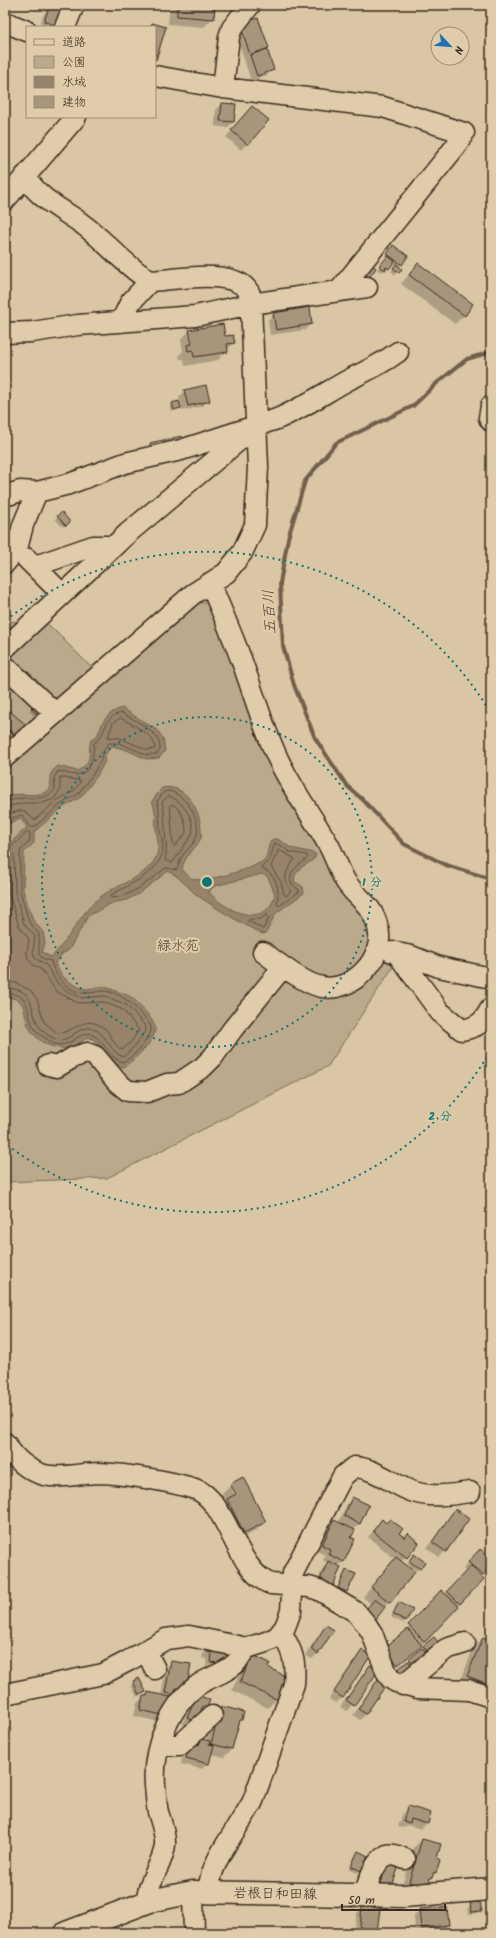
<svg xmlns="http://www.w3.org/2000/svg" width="496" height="1938" font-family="Kalam,'Klee One',sans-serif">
  <rect width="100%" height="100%" fill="#d8c6a4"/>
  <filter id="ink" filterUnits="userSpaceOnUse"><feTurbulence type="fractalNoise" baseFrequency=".025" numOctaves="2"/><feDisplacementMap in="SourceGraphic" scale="8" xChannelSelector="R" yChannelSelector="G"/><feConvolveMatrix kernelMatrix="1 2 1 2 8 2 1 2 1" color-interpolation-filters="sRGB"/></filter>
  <g filter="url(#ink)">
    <path fill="#bba98c" stroke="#7b6a55" d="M191 603H215L286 789 393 967 328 1066 107 1178 5 1182V621L47 623 105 681Z"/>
    <path fill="#96836b" stroke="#725f4c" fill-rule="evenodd" d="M122 708 157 730 163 738 165 751 159 758 146 759 127 750 112 746 105 755V761L97 776 81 797 62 808 34 832V843L24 852 23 890 33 920 43 932 45 943 42 952 51 957C70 940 79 914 99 898 117 883 155 876 158 849 159 843 157 837 156 831 155 819 157 813 152 801L162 788C185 783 200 809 201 829 201 832 202 836 201 838 195 850 184 856 182 869 186 873 189 878 194 879 205 883 254 868 263 861 270 855 266 844 273 839H278L291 848 314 853 316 855 315 858C306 866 295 868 294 881L303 887 304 893 276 913 266 933 262 934C239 922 218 910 197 895 187 887 180 877 168 871L137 895 126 900 112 903 88 916 69 950 62 954 55 963C59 975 70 984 81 988 89 991 99 985 108 988 116 991 124 993 131 997 137 1001 155 1021 155 1028 157 1040 132 1062 123 1067L109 1061 95 1040 88 1037C83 1040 78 1045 72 1047 57 1052 38 1043 30 1029 21 1013 30 998 5 997V848L27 827 20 818 9 824 5 823V799C19 788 40 802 51 787 49 777 49 773 58 766L77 771C94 762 87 755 91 740 105 734 95 717 122 708ZM262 874 268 877 275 894C267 931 225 911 209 892L212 888 215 886Z"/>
    <path fill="#0003" fill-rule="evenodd" d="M5 5H9L5 9Z
      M50 5H66L55 27H39L46 9Z
      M170 5H214L213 18 204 27 168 24Z
      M250 22 266 49 273 69 267 75 251 81 237 37Z
      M152 24 164 27 155 59V27H149Z
      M222 104 233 122 227 128 215 126 216 110Z
      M246 113 267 120 241 150 226 137Z
      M391 249 401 264 395 275 391 271 397 265 393 262 386 271 383 270 381 272 377 269 387 258 385 257Z
      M418 264 464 315 455 324 401 284Z
      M274 314 311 324 305 330 270 335 268 320Z
      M190 331 224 338 234 343 218 360 185 366 184 359H180L179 355 183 351 181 339Z
      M185 391 209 400 203 406 182 411 179 397Z
      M173 404 180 408 171 412 170 407Z
      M62 513 69 522 63 527 55 519Z
      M37 704 42 709 34 716 29 711Z
      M5 708 25 725 5 746Z
      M243 1479 264 1522 256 1531 235 1541 219 1508 226 1501 222 1494 231 1485ZM231 1487H233L239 1498 237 1499Z
      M353 1498 360 1523 353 1530 344 1561 338 1566 332 1585 326 1591 315 1586 323 1568 328 1563 323 1560 325 1555 317 1551 328 1527 334 1521 338 1523 347 1504Z
      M456 1510 445 1551 439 1557 427 1548Z
      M382 1521 404 1539 418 1543 401 1562 413 1572 373 1621 371 1604 363 1597 395 1559 368 1537Z
      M414 1555 419 1568 416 1571 407 1564Z
      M474 1556 491 1559V1565L481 1577 483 1579 421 1646 392 1670 379 1654 401 1636 433 1600 444 1594 466 1571 463 1569Z
      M346 1571 354 1575 344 1594 336 1591Z
      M399 1603 411 1610 403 1623 391 1617Z
      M491 1604V1611L487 1608Z
      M326 1626 318 1653 312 1659 305 1655Z
      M434 1638 440 1646 401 1678 396 1672Z
      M483 1638 491 1642V1681L481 1693 459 1685 474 1647Z
      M208 1648 229 1651 221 1670 206 1668 207 1659 202 1658 203 1654Z
      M363 1651 342 1698 336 1703 329 1699 357 1657Z
      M253 1656 266 1668 278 1697 268 1708 232 1690 244 1665Z
      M172 1662 186 1684 168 1700 159 1722 134 1716 137 1703 148 1693 161 1696 166 1668Z
      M370 1666 377 1671 347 1711 340 1707Z
      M378 1681 366 1714 360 1720 353 1715Z
      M134 1682 145 1692 137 1697 131 1685Z
      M189 1701H208L206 1707 199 1712 189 1727 182 1724 189 1708Z
      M222 1707 241 1720 239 1722 232 1749 223 1758 210 1754 208 1763 202 1769 181 1764 184 1750 196 1745 201 1740 206 1741 213 1716Z
      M408 1807 427 1823 421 1829 407 1825 403 1828 398 1827 403 1813Z
      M422 1840 435 1859 439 1860 435 1873 428 1881 401 1890 413 1848Z
      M358 1852 360 1870 357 1873 349 1869Z
      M388 1863 386 1893 376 1890 382 1868Z
      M471 1904 481 1910 478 1913 469 1914 468 1907Z
      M363 1907 376 1932 375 1933H354L357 1913Z
      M420 1910 448 1925 442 1931 415 1933 414 1916Z"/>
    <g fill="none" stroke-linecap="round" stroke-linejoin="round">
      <path stroke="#5f4e3d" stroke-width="1" d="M121 718C132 725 156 734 155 749L147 750 120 738 108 737 113 723Z
        M169 791C186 795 200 817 197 835 196 843 185 851 181 858 179 862 179 866 177 870L166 868C149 880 133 897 111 898V895C129 884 163 872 163 847 163 841 160 835 160 828 159 818 160 811 157 801L164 792Z
        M169 796C182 800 196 820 192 834 191 836 174 861 172 863L165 860C168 846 165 841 165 828 164 818 165 811 162 802Z
        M5 801C11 801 17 798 23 798 36 797 46 801 55 789L54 778 58 771C64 772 70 775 77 775 93 772 93 755 94 743 107 735 103 715 122 713 137 722 161 731 160 750L157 754 147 755 119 743H109L102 753 101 760 93 774 78 794 60 805 33 828 31 827 22 815 5 820
        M172 804C182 809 186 822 186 833L175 846 173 844 170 806Z
        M5 807 26 803H42L54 799 60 790V777L81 781 75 790 56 801 35 820 22 810 5 815
        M275 843 282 846 289 852 307 855 308 857C301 866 288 868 291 883L299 890V892L279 906 277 904C279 894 279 880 269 873 267 871 263 870 261 868L270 859Z
        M5 850 9 849 27 832 30 833V841L20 851V891L29 922 39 934V955L44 959 51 961C54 975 67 991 82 993 89 994 97 991 104 991 120 992 133 1004 143 1016 147 1021 152 1024 151 1032 144 1043 135 1058 122 1062 104 1054 107 1041 89 1033 77 1034 70 1048 55 1044 52 1043 49 1041 47 1039 42 1036 36 1032 33 1026 25 1010 32 993 5 993
        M279 850 295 859C287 871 281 877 291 891L286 896 284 894 281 882 271 867Z
        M5 855 12 853 14 855 15 892 24 924 35 936 33 952 35 958 46 965 58 984 68 992 82 998 105 996 127 1005 145 1026 146 1030 135 1046 123 1057C108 1052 107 1030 89 1028 73 1027 67 1052 44 1032 26 1016 41 988 5 988
        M5 861 8 863 9 894 19 926 29 939 27 952 28 959 33 965 42 970 56 991 78 1003 104 1002 123 1010 139 1030 131 1042 122 1050C114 1046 111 1034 104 1028 84 1013 76 1033 57 1033L44 1022 37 999 30 990 16 983 5 982
        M267 915 269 918 263 929 248 921 249 919H260Z"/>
      <path stroke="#725f4c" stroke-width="4" d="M491 352 467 359 438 382 413 406 336 443 305 481 288 538 280 583 283 646 294 685 315 738 347 786 362 799 404 844 446 865 491 879"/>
    </g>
    <path fill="#a8967b" stroke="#3b2a1e" d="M50 5 64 8 57 26 44 21Z
      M177 5H215L214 19 177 16Z
      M258 18 269 48 250 55 242 30 249 21Z
      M152 23 166 27 156 60 155 27H151Z
      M267 49 274 70 257 76 250 55Z
      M222 103 236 104 234 122 220 121Z
      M252 106 269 120 248 145 231 130Z
      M393 245 408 256 402 265 387 254Z
      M388 256 395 261 389 269 386 267 385 270 379 266Z
      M418 263 473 304 465 316 409 275Z
      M371 264 376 268 368 279 363 276Z
      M396 264 402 269 399 273 393 268Z
      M310 307 312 324 276 330 273 313Z
      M223 324 225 336 233 335 235 343 227 344 228 352 194 357 193 350 188 351 187 345 192 344 189 330Z
      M206 385 210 401 188 406 184 390Z
      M179 401 181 408 174 410 172 403Z
      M182 436 183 442 151 449 150 443Z
      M62 512 70 522 66 526 57 516Z
      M37 702 43 709 37 714 31 708Z
      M5 707 26 725 17 736 5 727Z
      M5 728 15 736 5 748Z
      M243 1477 266 1522 244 1533 227 1499 236 1494 230 1484Z
      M352 1497 369 1505 360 1524 344 1516Z
      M455 1509 469 1519 446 1552 432 1542Z
      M382 1519 386 1523 390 1519 403 1529 399 1533 405 1538 408 1533 419 1543 407 1558 373 1531Z
      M334 1520 355 1530 351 1538 355 1539 344 1562 328 1554 330 1549 322 1545Z
      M480 1549 491 1558V1566L483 1575 468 1562Z
      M414 1554 425 1562 420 1569 409 1561Z
      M396 1557 415 1572 390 1603 371 1587Z
      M328 1561 341 1567 333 1586 320 1580Z
      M471 1566 484 1579 460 1604 447 1591Z
      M346 1570 356 1574 347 1592 338 1588Z
      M441 1590 459 1606 425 1642 408 1625Z
      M375 1599 385 1607 376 1619 365 1610Z
      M399 1602 413 1610 406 1621 393 1614Z
      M326 1625 334 1630 318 1654 311 1649Z
      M408 1629 422 1646 398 1665 384 1648Z
      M434 1637 442 1647 431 1656 423 1646Z
      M483 1637 491 1641V1685L467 1676Z
      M208 1647 230 1651 228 1665 211 1662 212 1653 207 1652Z
      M422 1648 430 1657 416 1668 409 1659Z
      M362 1650 371 1655 343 1698 334 1692Z
      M253 1655 270 1663 268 1667 288 1678 278 1700 240 1682Z
      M171 1661 191 1664 187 1685 183 1689 176 1688 175 1695 165 1693Z
      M408 1661 414 1668 404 1676 398 1669Z
      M370 1665 378 1671 354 1706 346 1700Z
      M139 1678 146 1692 139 1695 133 1681Z
      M378 1679 386 1685 366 1714 358 1709Z
      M148 1692 170 1697 166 1716 140 1710 143 1696H147Z
      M195 1694 210 1700 207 1708 203 1706 196 1722 187 1718 194 1702Z
      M221 1706 244 1712 242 1720H240L232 1749 211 1744Z
      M201 1739 210 1741 209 1744 214 1745 209 1764 186 1758 190 1743 199 1745Z
      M408 1806 431 1813 428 1824 411 1819 410 1823 403 1821Z
      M422 1839 441 1844 437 1858 440 1860 436 1873 434 1872 432 1878H430L427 1887 409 1882Z
      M358 1851 368 1856 361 1871 351 1866Z
      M387 1861 399 1865 392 1887 381 1884Z
      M480 1902 482 1911 472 1912 470 1903Z
      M362 1906 380 1908 377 1932 370 1931V1929L360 1928Z
      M447 1907 449 1925 421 1928 419 1909Z"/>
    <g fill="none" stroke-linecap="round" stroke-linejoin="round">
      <defs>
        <path id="minor" d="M5 22 27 31
          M65 27 74 5
          M223 88 229 37 232 28 250 5
          M5 200 76 117
          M339 291 367 287
          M121 322 130 303 150 281
          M5 333 32 332 78 325 195 316 251 304 339 291 456 146 464 133 383 107 223 88 155 76
          M491 406 489 418 491 421
          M5 496 20 491 37 492 69 484 125 463 181 450 277 419C303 408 326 392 350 379 367 371 383 363 398 352
          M26 558 62 594
          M5 563 17 549 23 525 37 492
          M35 566 93 546H114
          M210 583C222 612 235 641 245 670 256 701 265 732 279 761 293 790 312 816 328 844 335 856 339 871 346 882 359 901 372 903 378 928 386 958 352 993 322 987 307 985 276 962 263 952
          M5 648 128 533 249 432
          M5 666 55 713
          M5 757 193 594 226 573 242 553 255 525 258 467 251 304C251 299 251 295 249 292 234 267 174 280 150 281 124 265 106 241 81 223 60 208 39 199 25 176
          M392 952 411 956 439 967 491 978
          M396 952 440 1012 462 1030C478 1027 483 1023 491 1008
          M48 1065 57 1067 74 1057 87 1053 95 1056 117 1082 128 1091 147 1092 167 1084 179 1083 203 1067 213 1057 232 1030 283 967
          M5 1443C14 1458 27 1470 44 1475 61 1479 82 1473 99 1473 126 1474 170 1481 195 1489 228 1500 235 1571 271 1584L309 1587 319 1590 356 1612 366 1624 372 1633 386 1671 391 1679 396 1682 417 1688 469 1690 491 1697
          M146 1651 155 1669
          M403 1685 446 1649 465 1643
          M5 1694 103 1674 128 1661 166 1639 189 1636 247 1648 266 1642 277 1637 285 1627 291 1611 293 1573 337 1487 343 1476 354 1467C375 1468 392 1484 411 1491 429 1498 451 1495 470 1492
          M160 1745H180L212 1716
          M193 1892 194 1933
          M208 1892C211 1858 237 1831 253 1801L294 1684C296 1661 293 1652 281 1632
          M364 1896C368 1883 373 1862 387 1855 393 1853 400 1857 405 1859
          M147 1902C146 1882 163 1865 165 1845 166 1835 161 1822 158 1812 156 1803 156 1794 155 1785 152 1750 169 1706 198 1685 209 1677 224 1674 235 1664 240 1659 241 1653 247 1648"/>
        <path id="major" d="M66 1933 150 1901 193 1892 403 1896 491 1889"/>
      </defs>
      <use href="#minor" stroke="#3b2a1e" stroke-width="23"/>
      <use href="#major" stroke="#3b2a1e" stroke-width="25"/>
      <use href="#minor" stroke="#dfccaa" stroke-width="20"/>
      <use href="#major" stroke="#dfccaa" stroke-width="22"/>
    </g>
  </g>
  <g fill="none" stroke="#0f766e" stroke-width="2" stroke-dasharray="2 4">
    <circle cx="207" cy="882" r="165"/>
    <path d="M490 1052A330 330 0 0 1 6 1144M6 620A330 330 0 0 1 490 712"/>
  </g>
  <g text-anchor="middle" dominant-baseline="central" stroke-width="4" stroke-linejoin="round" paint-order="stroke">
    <g font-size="14" fill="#4e3d2e" stroke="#dfccaa">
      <text x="178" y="946">緑水苑</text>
    </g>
    <g font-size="14" fill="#3b2a1e" stroke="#dfccaa">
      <text transform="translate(275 1894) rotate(1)">岩根日和田線</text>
    </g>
    <g font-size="15" font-style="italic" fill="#4d3c2d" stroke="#dfccaa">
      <text transform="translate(270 612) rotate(-93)">五百川</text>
    </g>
  </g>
  <circle cx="207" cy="882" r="6" fill="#0f766e" stroke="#dfccaa" stroke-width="2"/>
  <g font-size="12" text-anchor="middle" font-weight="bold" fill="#0f766e" stroke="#dfccaa" stroke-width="4" stroke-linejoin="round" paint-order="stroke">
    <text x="372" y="886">1 分</text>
    <text x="440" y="1120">2 分</text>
  </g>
  <rect width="496" height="1938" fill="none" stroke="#dfccaa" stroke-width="20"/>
  <rect x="10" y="10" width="476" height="1918" fill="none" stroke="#3b2a1e" stroke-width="1.5" filter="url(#ink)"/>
  <rect x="26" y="26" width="130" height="92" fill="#dfccaa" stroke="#9d8b72"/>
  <rect x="34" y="39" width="20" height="6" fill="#dfccaa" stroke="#9d8b72"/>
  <text x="62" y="46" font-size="12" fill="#3b2a1e">道路</text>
  <rect x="34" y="56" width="20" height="12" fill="#bba98c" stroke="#9d8b72"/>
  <text x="62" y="66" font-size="12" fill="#3b2a1e">公園</text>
  <rect x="34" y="76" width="20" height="12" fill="#96836b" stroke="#9d8b72"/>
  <text x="62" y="86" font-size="12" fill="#3b2a1e">水域</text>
  <rect x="34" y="96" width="20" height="12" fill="#a8967b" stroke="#9d8b72"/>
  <text x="62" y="106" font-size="12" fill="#3b2a1e">建物</text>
  <g transform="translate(450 46) rotate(116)"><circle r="19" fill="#dfccaa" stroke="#9d8b72"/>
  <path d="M0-3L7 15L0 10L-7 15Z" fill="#1f6fb2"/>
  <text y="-6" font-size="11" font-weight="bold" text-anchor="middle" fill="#3b2a1e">N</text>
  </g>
  <path d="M342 1904v6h103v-6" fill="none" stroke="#3b2a1e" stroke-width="2"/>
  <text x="348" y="1904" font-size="12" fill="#3b2a1e" stroke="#dfccaa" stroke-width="3" paint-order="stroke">50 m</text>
</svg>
